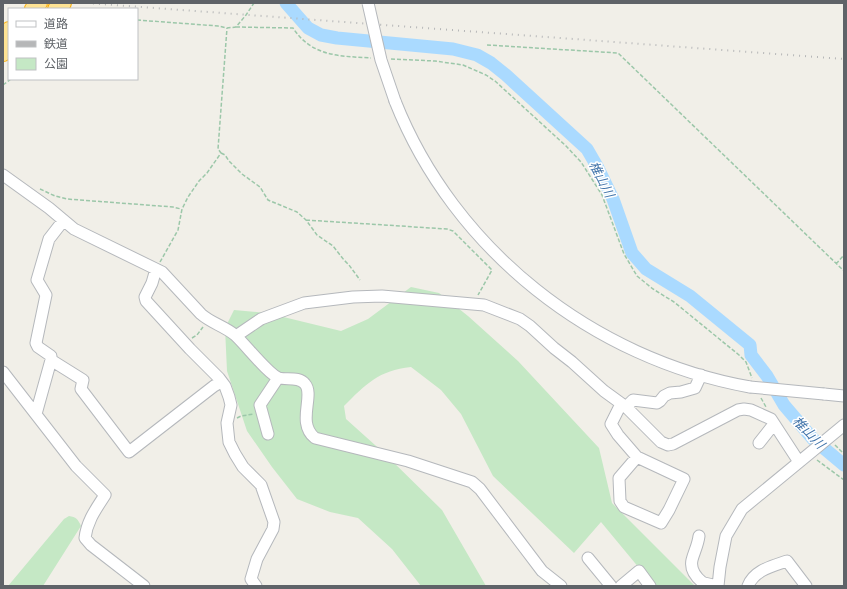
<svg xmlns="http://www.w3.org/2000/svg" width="847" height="589" font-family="'Titillium Web','Noto Sans JP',sans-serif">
  <rect width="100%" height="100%" fill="#f1efe8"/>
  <path fill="#c5e8c5" d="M411 287 439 293 468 316 518 361 599 448 612 503 695 586H654L601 522 574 553 493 476 461 414 441 390 411 367C379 370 365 385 344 406L346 419 385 454 442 510 486 586H421L392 549 358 518 330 512 297 499 272 467 247 431 227 371 225 328 234 310 267 313 341 331 368 319Z
    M69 516C76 517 78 519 81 526L43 586H8L64 519Z"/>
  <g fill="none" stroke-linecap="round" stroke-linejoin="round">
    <path stroke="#aadaff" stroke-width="13" d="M286 3 308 28 321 35 337 38 453 49 477 55 491 63 506 75 587 149 598 168 613 199 632 253 646 269 690 296 750 345 751 355 767 376 784 405 813 439 844 465"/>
    <defs>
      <path id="minor" d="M395 101C454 250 593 359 750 387
        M3 175 49 208 74 229 162 272 201 314C211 323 224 326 235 335 245 344 269 375 279 378 287 380 299 376 305 384 315 395 296 423 315 438L408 461 472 482 480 489 542 571 561 586
        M156 269 152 283 145 297 146 301 190 349 219 378 225 386 229 397 231 405 227 423 229 442 235 454 243 467 261 485 274 522 273 529 257 559 251 579 256 586
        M236 336 261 319 304 303 353 297 382 296 484 305 520 319 530 326 554 348 572 362 604 391 626 407 661 442 668 445 673 444 738 410 744 409 751 410 771 419 799 462
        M51 360 83 380 81 389 129 452 214 386 221 382
        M3 372 76 466 105 495C96 509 87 521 85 538L91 545 144 586
        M824 394 844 396
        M621 404 611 424 618 435 637 457 684 479 669 510 661 523 624 507 620 501 619 478 637 457
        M626 407 633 400 657 403 660 401 664 396 670 393 681 392 695 388 701 375
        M36 414 51 360V356L38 347 36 343 46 295 37 280 49 239 63 221
        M268 434 260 405 278 378
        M759 443 774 424
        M699 536C698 545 694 552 692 560 690 569 696 577 702 582 706 584 713 585 718 586
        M588 558 611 586
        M621 586 639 571 650 586
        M718 586 720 567 726 536 742 509 844 425
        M748 586C754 570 773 566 787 561L806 586"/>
      <path id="highway" d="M33 9 39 3
        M56 9 63 3
        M3 36 9 30
        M3 53 9 48"/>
    </defs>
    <use href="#minor" stroke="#b5b8bc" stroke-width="13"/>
    <use href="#highway" stroke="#f9ab00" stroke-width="18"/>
    <path stroke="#9cc7a9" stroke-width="1.5" stroke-dasharray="4 2" stroke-linecap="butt" d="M137 20 218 26 227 28 236 27 246 15 254 3
      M236 27 293 28C312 57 340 56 371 58
      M487 45 618 53 844 271
      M391 59 435 61 463 65 486 75 495 81 566 146 581 162 602 195 624 254 637 276 653 289 674 302 739 355 746 362 752 378
      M3 85 11 79
      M221 153 225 155 229 161 242 174 260 187 268 200 297 212 306 220 317 235 333 246 344 260 349 265 360 280
      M40 189 55 196 67 199 173 207 181 209
      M306 220 447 229 453 231 492 270 478 295
      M160 262 178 230 182 209 188 197 199 181 207 173 221 153 218 149 227 28
      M836 264 844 255
      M192 338 197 335 203 327
      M761 398 766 407
      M237 418 241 416 254 414
      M835 445 844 454
      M817 460 844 480"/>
    <use href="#minor" stroke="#fff" stroke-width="11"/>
    <use href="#highway" stroke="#fde293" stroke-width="16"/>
    <path stroke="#b6b7b8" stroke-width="2" stroke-dasharray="1 5" stroke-linecap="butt" d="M87 3 844 59"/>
    <defs>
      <path id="minor-bridge" d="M368 3 381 60 395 101
        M750 387 824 394"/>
    </defs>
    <use href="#minor-bridge" stroke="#b5b8bc" stroke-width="13" stroke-linecap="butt"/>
    <use href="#minor-bridge" stroke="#fff" stroke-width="11"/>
  </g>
  <g text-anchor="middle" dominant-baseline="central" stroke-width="3" stroke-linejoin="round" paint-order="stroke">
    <g font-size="13" font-style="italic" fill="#4174aa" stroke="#fff">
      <text transform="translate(602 179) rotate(63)">椎山川</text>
      <text transform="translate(809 432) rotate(46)">椎山川</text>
    </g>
  </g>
  <rect width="847" height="589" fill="none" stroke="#5f6368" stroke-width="8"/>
  <rect x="8" y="8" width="130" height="72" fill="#ffffff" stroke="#bfc1c3"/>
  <rect x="16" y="21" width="20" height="6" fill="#ffffff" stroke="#bfc1c3"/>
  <text x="44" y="28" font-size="12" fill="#5f6368">道路</text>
  <rect x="16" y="41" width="20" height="6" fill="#b6b7b8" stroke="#bfc1c3"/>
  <text x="44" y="48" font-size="12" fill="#5f6368">鉄道</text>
  <rect x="16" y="58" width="20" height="12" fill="#c5e8c5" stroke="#bfc1c3"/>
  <text x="44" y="68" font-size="12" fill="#5f6368">公園</text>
</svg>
